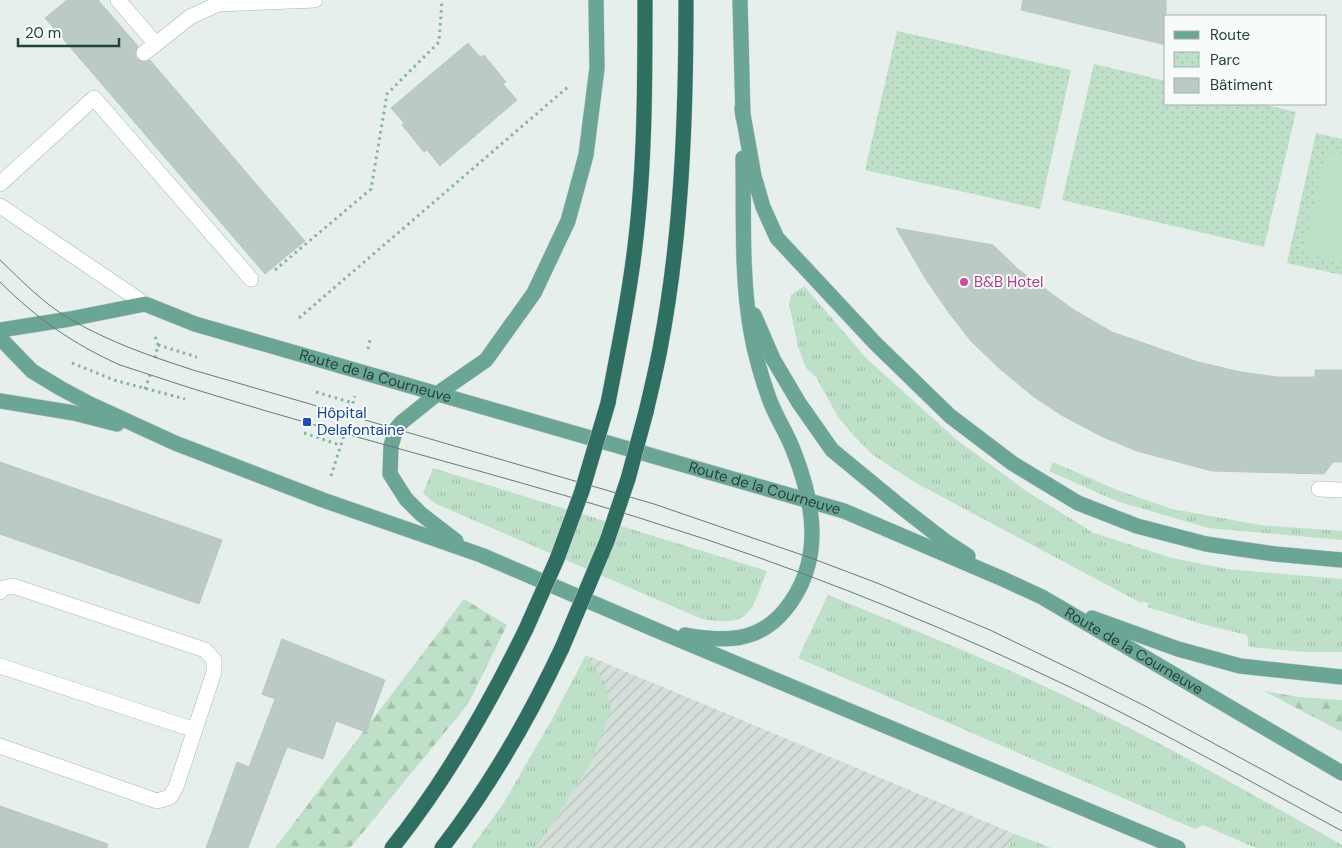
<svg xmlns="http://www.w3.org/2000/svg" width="1342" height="848" font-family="'DM Sans',sans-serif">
  <defs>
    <pattern id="industrial-furrows" width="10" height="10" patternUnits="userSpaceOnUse" patternTransform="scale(1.25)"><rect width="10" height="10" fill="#d4dfda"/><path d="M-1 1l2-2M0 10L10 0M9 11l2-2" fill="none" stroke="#b6c1bc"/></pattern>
    <pattern id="grass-tufts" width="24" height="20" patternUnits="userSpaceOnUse" patternTransform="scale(1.25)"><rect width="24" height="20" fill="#bfe0c8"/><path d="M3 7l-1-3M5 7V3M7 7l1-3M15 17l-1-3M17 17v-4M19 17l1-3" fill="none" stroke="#a4c1ad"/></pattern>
    <pattern id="forest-firs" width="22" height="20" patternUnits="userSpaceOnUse" patternTransform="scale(1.25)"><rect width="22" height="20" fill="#bfe0c8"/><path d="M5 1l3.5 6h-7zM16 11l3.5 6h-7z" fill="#a4c1ad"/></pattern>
    <pattern id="park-dots" width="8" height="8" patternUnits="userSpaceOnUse" patternTransform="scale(1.25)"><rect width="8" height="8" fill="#bfe0c8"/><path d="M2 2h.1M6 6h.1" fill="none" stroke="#a4c1ad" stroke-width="1.8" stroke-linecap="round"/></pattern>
  </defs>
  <rect width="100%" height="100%" fill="#e6efeb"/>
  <path fill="url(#industrial-furrows)" d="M586 655 1015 834 1008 848H537L590 764 604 681Z"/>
  <path fill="url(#grass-tufts)" d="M803 287H805L867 359 957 440 1026 491 1094 533 1172 558 1227 569 1342 579V652H1305L1249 647 1247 635 1206 625 1147 607 1149 604 1144 601 1141 603 916 483 873 455 854 436 838 417 816 377 806 368 798 346 789 304 791 295Z
    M1053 462 1117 490 1172 509 1260 525 1342 531V540L1208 528 1116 501 1049 471Z
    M433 468 767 571C750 612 753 627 702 619L434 503 423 493Z
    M828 595C889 620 952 645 1013 672 1126 722 1234 784 1342 845V848H1256L1203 825 1195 829 798 658Z
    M586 655 604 681 611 710 590 764 537 848H471L503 804 551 721Z
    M1015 834 1051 848H1008Z"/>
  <path fill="url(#forest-firs)" d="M464 599 507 625 468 704 350 848H275Z
    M1264 691 1298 697 1342 700V732Z"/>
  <path fill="url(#park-dots)" d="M897 31 1071 70 1040 209 865 170Z
    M1094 64 1166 81V104H1262L1296 112 1264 247 1062 200Z
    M1316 133 1342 139V275L1287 263Z"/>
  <path fill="#bfe0c8" d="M1326 151 1342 155V262L1303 253Z"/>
  <path fill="#bbcac4" stroke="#b8c9c2" d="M67 0H98L138 46 135 54 137 59 145 62 150 60 305 241 265 274 45 18Z
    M1023 0H1166V45L1021 10Z
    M468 43 480 57 484 55 506 82 503 84 517 100 440 166 427 150 424 152 402 125 404 123 391 108Z
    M896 228 993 245 1018 269 1074 310 1112 332 1198 362 1241 372 1277 377H1315V370H1342V462H1333L1324 474 1212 471 1137 451 1103 437 1063 416 1034 397 999 368 971 341 949 313 925 278Z
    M0 462 222 540 199 604 0 534Z
    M282 639 385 680 366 732 336 721 323 759 287 747 248 848H206L237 762 249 767 275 699 262 694Z
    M0 806 108 844 107 848H0Z"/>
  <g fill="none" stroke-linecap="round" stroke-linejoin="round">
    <defs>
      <path id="service" d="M118 0 156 44 190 17 218 4 315 0
        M144 53 156 44
        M0 184 94 98 251 279
        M1319 489 1342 490
        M0 592 3 588 13 586 205 650 214 660V672L176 787 170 797 157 801 0 746
        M0 666 195 730"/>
      <path id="secondary" d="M0 206 145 304"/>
      <g id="primary">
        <path d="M740 0 743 117"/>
        <path d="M742 109 754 176 763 207 777 238 875 343 950 416 1012 463 1078 503 1137 526 1206 544 1275 554 1342 560"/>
        <path d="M754 315 773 359 799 403 832 450 900 506 945 541 968 556"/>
        <path id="s1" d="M0 330 70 319 145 304 195 324 844 511 1003 579 1042 597 1342 773"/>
        <path d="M0 338 32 371 60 388 90 404 175 443 323 500 481 555 656 630 1178 848"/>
        <path d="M0 401 74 413 117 424"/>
        <path d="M456 541 421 514 406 499 390 474 391 446 396 429 402 422 437 394 486 360 534 293 568 221 586 155 597 68 596 0"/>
        <path d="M1092 618 1178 649 1240 666 1342 677"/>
        <path d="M685 635C723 642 758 643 785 610 824 562 815 506 794 452 788 435 777 419 770 401 762 379 755 355 751 332 741 277 744 214 743 158"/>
      </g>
      <path id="motorway" d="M608 403C618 351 629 299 635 246 645 165 645 82 645 0
        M646 412C651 391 656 370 660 349 682 235 686 116 686 0
        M392 848C446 781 488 707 526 629
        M442 848C490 786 529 718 562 648"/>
    </defs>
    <use href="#service" stroke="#a8b8b2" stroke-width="16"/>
    <use href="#secondary" stroke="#a4bbb3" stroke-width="16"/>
    <use href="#primary" stroke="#c2cac8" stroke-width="16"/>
    <use href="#motorway" stroke="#c2cac8" stroke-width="16"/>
    <path stroke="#86b3a5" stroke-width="3" stroke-dasharray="2.5 4" stroke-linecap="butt" d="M275 270 371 189 387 94 439 42 442 0
      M299 318 569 86
      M158 345 197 357
      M368 349 370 340
      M155 358 158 345 155 336
      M72 363 114 380 185 399
      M145 389 150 375
      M316 392 353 403
      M349 416 355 396
      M304 433 340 445
      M331 476 345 432"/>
    <use href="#service" stroke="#fff" stroke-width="15"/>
    <use href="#secondary" stroke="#fff" stroke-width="15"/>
    <use href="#primary" stroke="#6aa596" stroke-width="15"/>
    <use href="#motorway" stroke="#2f6f62" stroke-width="15"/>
    <path stroke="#5f7d75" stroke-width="1" d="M0 260C22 281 44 304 70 319 109 342 150 356 193 370L654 504 811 558 877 583 990 630 1081 674 1145 706 1342 813
      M0 282C36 318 73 344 120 365 314 431 514 475 708 540 833 582 955 632 1074 689 1165 733 1253 783 1342 831"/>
    <defs>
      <path id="motorway-bridge" d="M526 629 557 559 582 491 608 403
        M562 648 607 541 628 479 646 412"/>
    </defs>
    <use href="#motorway-bridge" stroke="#c2cac8" stroke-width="16" stroke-linecap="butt"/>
    <use href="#motorway-bridge" stroke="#2f6f62" stroke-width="15"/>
  </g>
  <circle fill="#d1479c" stroke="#f7fbf9" stroke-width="2" cx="964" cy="282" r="5"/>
  <rect fill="#1a4fb4" stroke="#f7fbf9" stroke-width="2" x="302" y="417" width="10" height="10" rx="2.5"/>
  <g text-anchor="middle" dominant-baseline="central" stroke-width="4" stroke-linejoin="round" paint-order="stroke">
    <g font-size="15" fill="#b23c85" stroke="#f7fbf9" text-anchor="start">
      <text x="974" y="282">B&amp;B Hotel</text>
    </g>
    <g font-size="15" fill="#24423a" stroke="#f7fbf9">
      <text stroke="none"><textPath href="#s1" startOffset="389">Route de la Courneuve</textPath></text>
      <text stroke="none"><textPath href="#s1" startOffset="794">Route de la Courneuve</textPath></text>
      <text stroke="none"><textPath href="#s1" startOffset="1199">Route de la Courneuve</textPath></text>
    </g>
    <g font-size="15" fill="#164399" stroke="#f7fbf9" text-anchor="start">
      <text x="317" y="413">Hôpital<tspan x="317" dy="17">Delafontaine</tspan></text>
    </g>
  </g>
  <rect x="1164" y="15" width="162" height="90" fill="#f7fbf9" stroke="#a3b1ad"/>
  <rect x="1174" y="31" width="25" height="8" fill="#6aa596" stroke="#a3b1ad"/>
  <text x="1210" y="40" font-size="15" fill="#24423a">Route</text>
  <rect x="1174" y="52" width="25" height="15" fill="url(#park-dots)" stroke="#a3b1ad"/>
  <text x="1210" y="65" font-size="15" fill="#24423a">Parc</text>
  <rect x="1174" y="78" width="25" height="15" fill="#bbcac4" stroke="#a3b1ad"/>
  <text x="1210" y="90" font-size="15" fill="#24423a">Bâtiment</text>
  <path d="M18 38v8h101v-8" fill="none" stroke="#24423a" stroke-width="2.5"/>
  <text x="25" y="38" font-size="15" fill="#24423a" stroke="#f7fbf9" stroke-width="4" paint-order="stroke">20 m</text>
</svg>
